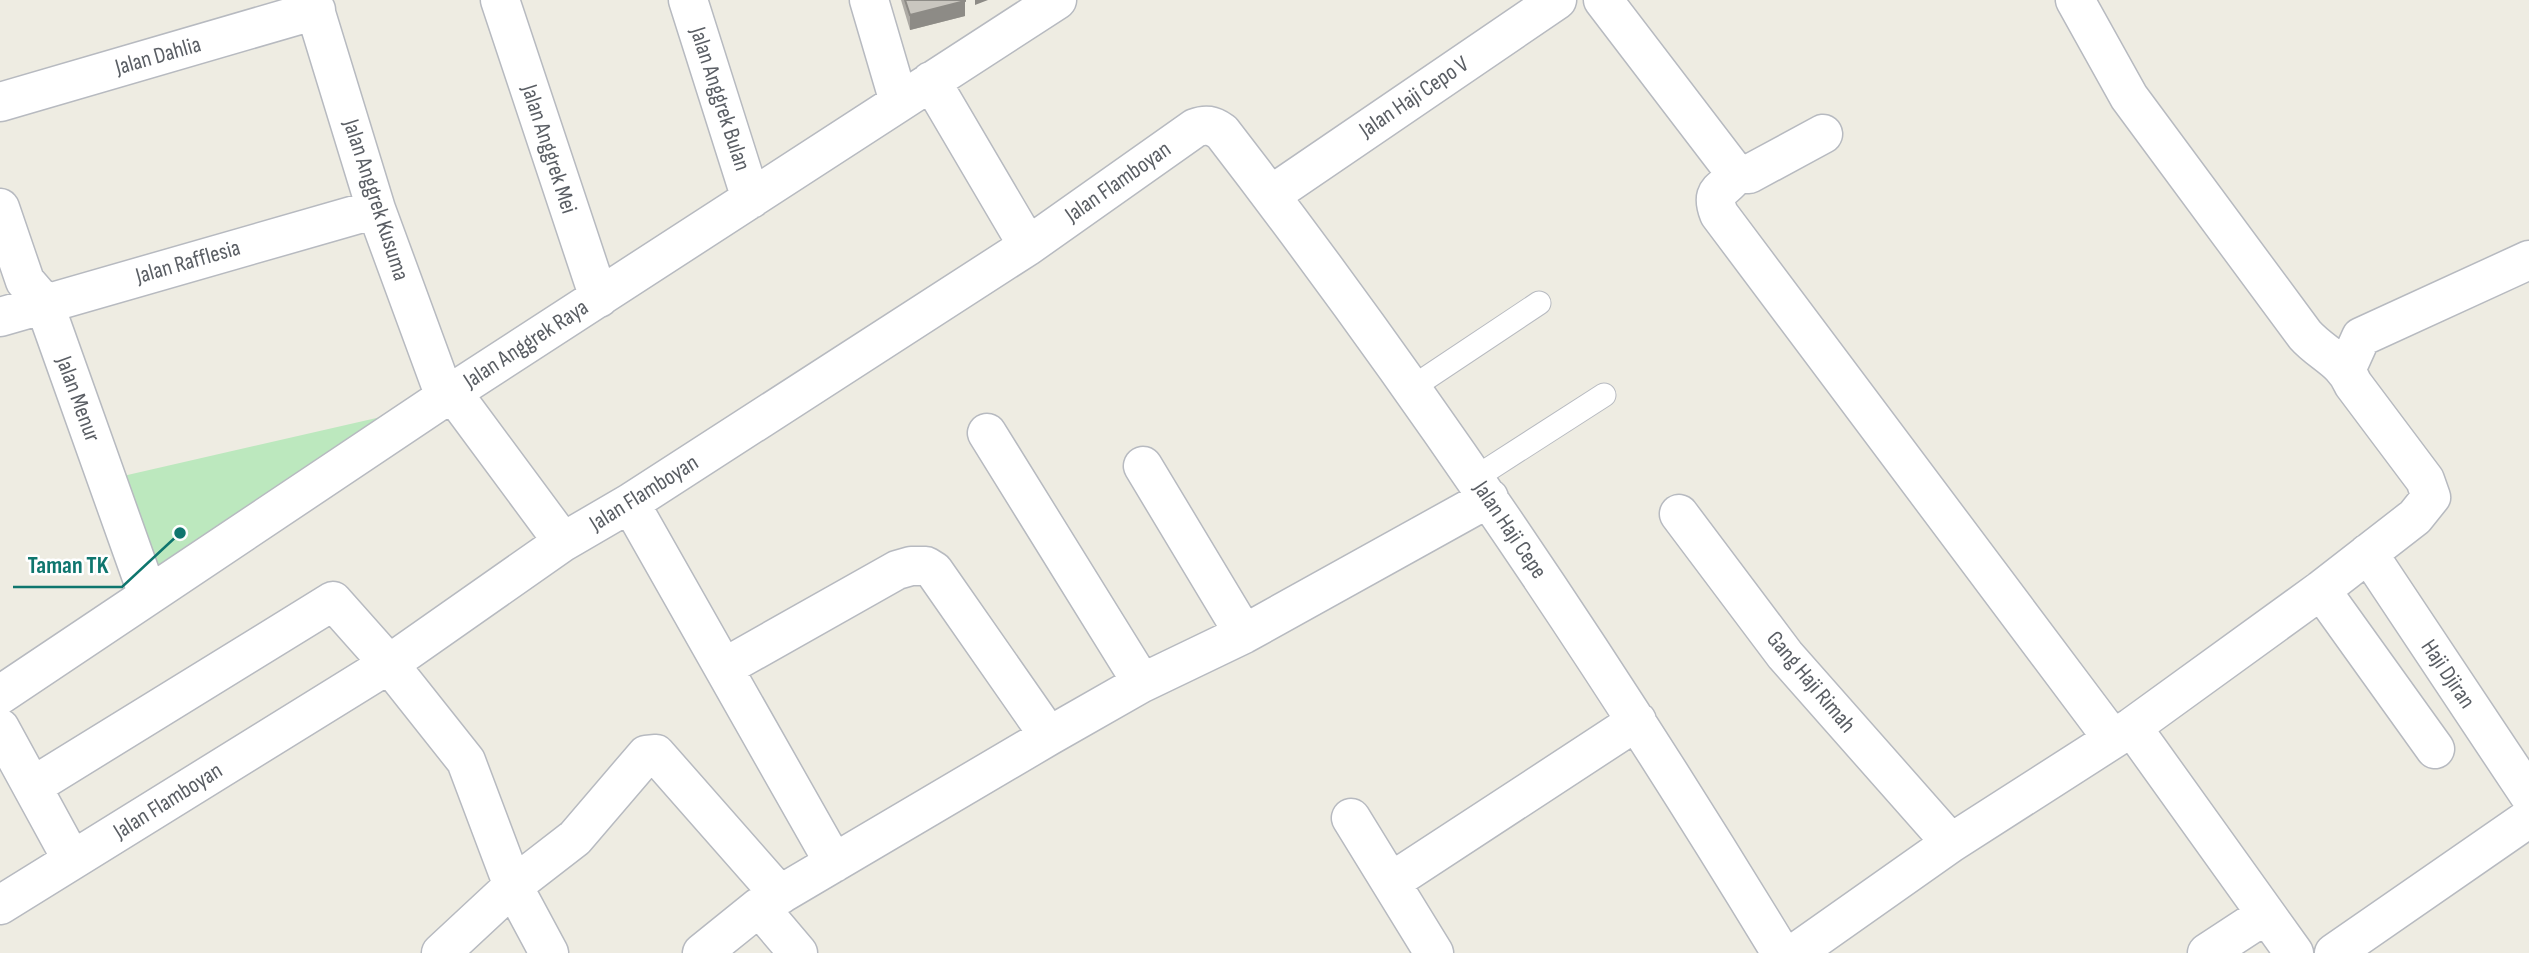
<svg xmlns="http://www.w3.org/2000/svg" width="2529" height="953" font-family="'Sofia Sans Condensed',sans-serif">
  <rect width="100%" height="100%" fill="#eeece2"/>
  <path fill="#bce8be" d="M429 406 147 586 110 479Z"/>
  <g fill="none" stroke-linecap="round" stroke-linejoin="round">
    <defs>
      <path id="lane" d="M1410 389 1539 303
        M1475 478 1604 395"/>
      <path id="street" d="M312 0 376 209 445 397
        M500 0 599 298
        M688 0 751 199
        M869 0 899 102
        M1603 0 1736 174
        M931 81 1028 246
        M0 102 316 10
        M1736 174C1724 192 1709 188 1719 214L2112 738
        M1736 174H1749L1823 134
        M1271 195 1557 0
        M0 208 25 281 44 303 148 595
        M0 317 376 209
        M2347 368 2361 337 2529 260
        M452 392 563 542
        M987 433 1142 683
        M1143 466 1244 634
        M630 503 834 863
        M1679 514 1785 655 1951 843
        M2368 553 2529 795
        M2321 590 2435 749
        M725 667 897 570 911 566H926L934 571 1049 736
        M0 695 445 397 1057 0
        M2132 727 2294 953
        M0 728 72 860
        M33 786 333 601 389 664 466 761 513 886 549 953
        M1351 818 1434 953
        M1391 882 1637 721
        M0 905 389 664 563 542 630 503 1028 246 1195 128C1206 124 1212 125 1222 132 1424 394 1609 670 1781 953
        M759 907 798 953
        M441 953 513 886 575 838 646 755 656 754 780 895
        M702 953 759 907 1049 736 1142 683 1244 634 1489 498
        M1795 953 1951 843 2132 727 2321 590 2415 517 2431 497 2425 480 2353 384C2343 360 2322 354 2305 335L2129 97 2075 0
        M2207 953 2265 915
        M2334 953 2529 818"/>
    </defs>
    <use href="#lane" stroke="#b7bac0" stroke-width="25"/>
    <use href="#street" stroke="#b7bac0" stroke-width="41"/>
    <use href="#lane" stroke="#fff" stroke-width="23"/>
    <use href="#street" stroke="#fff" stroke-width="38"/>
  </g>
  <path fill="#adaaa4" d="M901 0H965V16L910 30Z"/>
  <path fill="#8d8b86" d="M975 0H988L975 5Z
    M965 1V16L910 30V15Z"/>
  <path fill="#c9c6bf" stroke="#8d8b86" stroke-width="2" d="M905 0H965V1L910 15Z"/>
  <g text-anchor="middle" dominant-baseline="central" stroke-width="5" stroke-linejoin="round" paint-order="stroke">
    <g font-size="23" fill="#5a5e64" stroke="#fff">
      <text transform="translate(158 56) rotate(-16)">Jalan Dahlia</text>
      <text transform="translate(1414 97) rotate(-34)">Jalan Haji Cepo V</text>
      <text transform="translate(720 99) rotate(72)">Jalan Anggrek Bulan</text>
      <text transform="translate(549 149) rotate(72)">Jalan Anggrek Mei</text>
      <text transform="translate(1118 182) rotate(-35)">Jalan Flamboyan</text>
      <text transform="translate(376 200) rotate(72)">Jalan Anggrek Kusuma</text>
      <text transform="translate(188 262) rotate(-16)">Jalan Rafflesia</text>
      <text transform="translate(526 344) rotate(-33)">Jalan Anggrek Raya</text>
      <text transform="translate(78 399) rotate(70)">Jalan Menur</text>
      <text transform="translate(644 493) rotate(-32)">Jalan Flamboyan</text>
      <text transform="translate(1510 530) rotate(56)">Jalan Haji Cepe</text>
      <text transform="translate(2448 674) rotate(56)">Haji Djiran</text>
      <text transform="translate(1811 682) rotate(50)">Gang Haji Rimah</text>
      <text transform="translate(168 801) rotate(-32)">Jalan Flamboyan</text>
    </g>
  </g>
  <path fill="none" stroke="#0f766e" stroke-width="2.5" d="M180 533L122 587H13"/>
  <circle fill="#0f766e" stroke="#fff" stroke-width="2.5" cx="180" cy="533" r="7"/>
  <g font-size="24" text-anchor="middle" font-weight="bold" fill="#0f766e" stroke="#fff" stroke-width="5" stroke-linejoin="round" paint-order="stroke">
    <text x="68" y="573">Taman TK</text>
  </g>
</svg>
